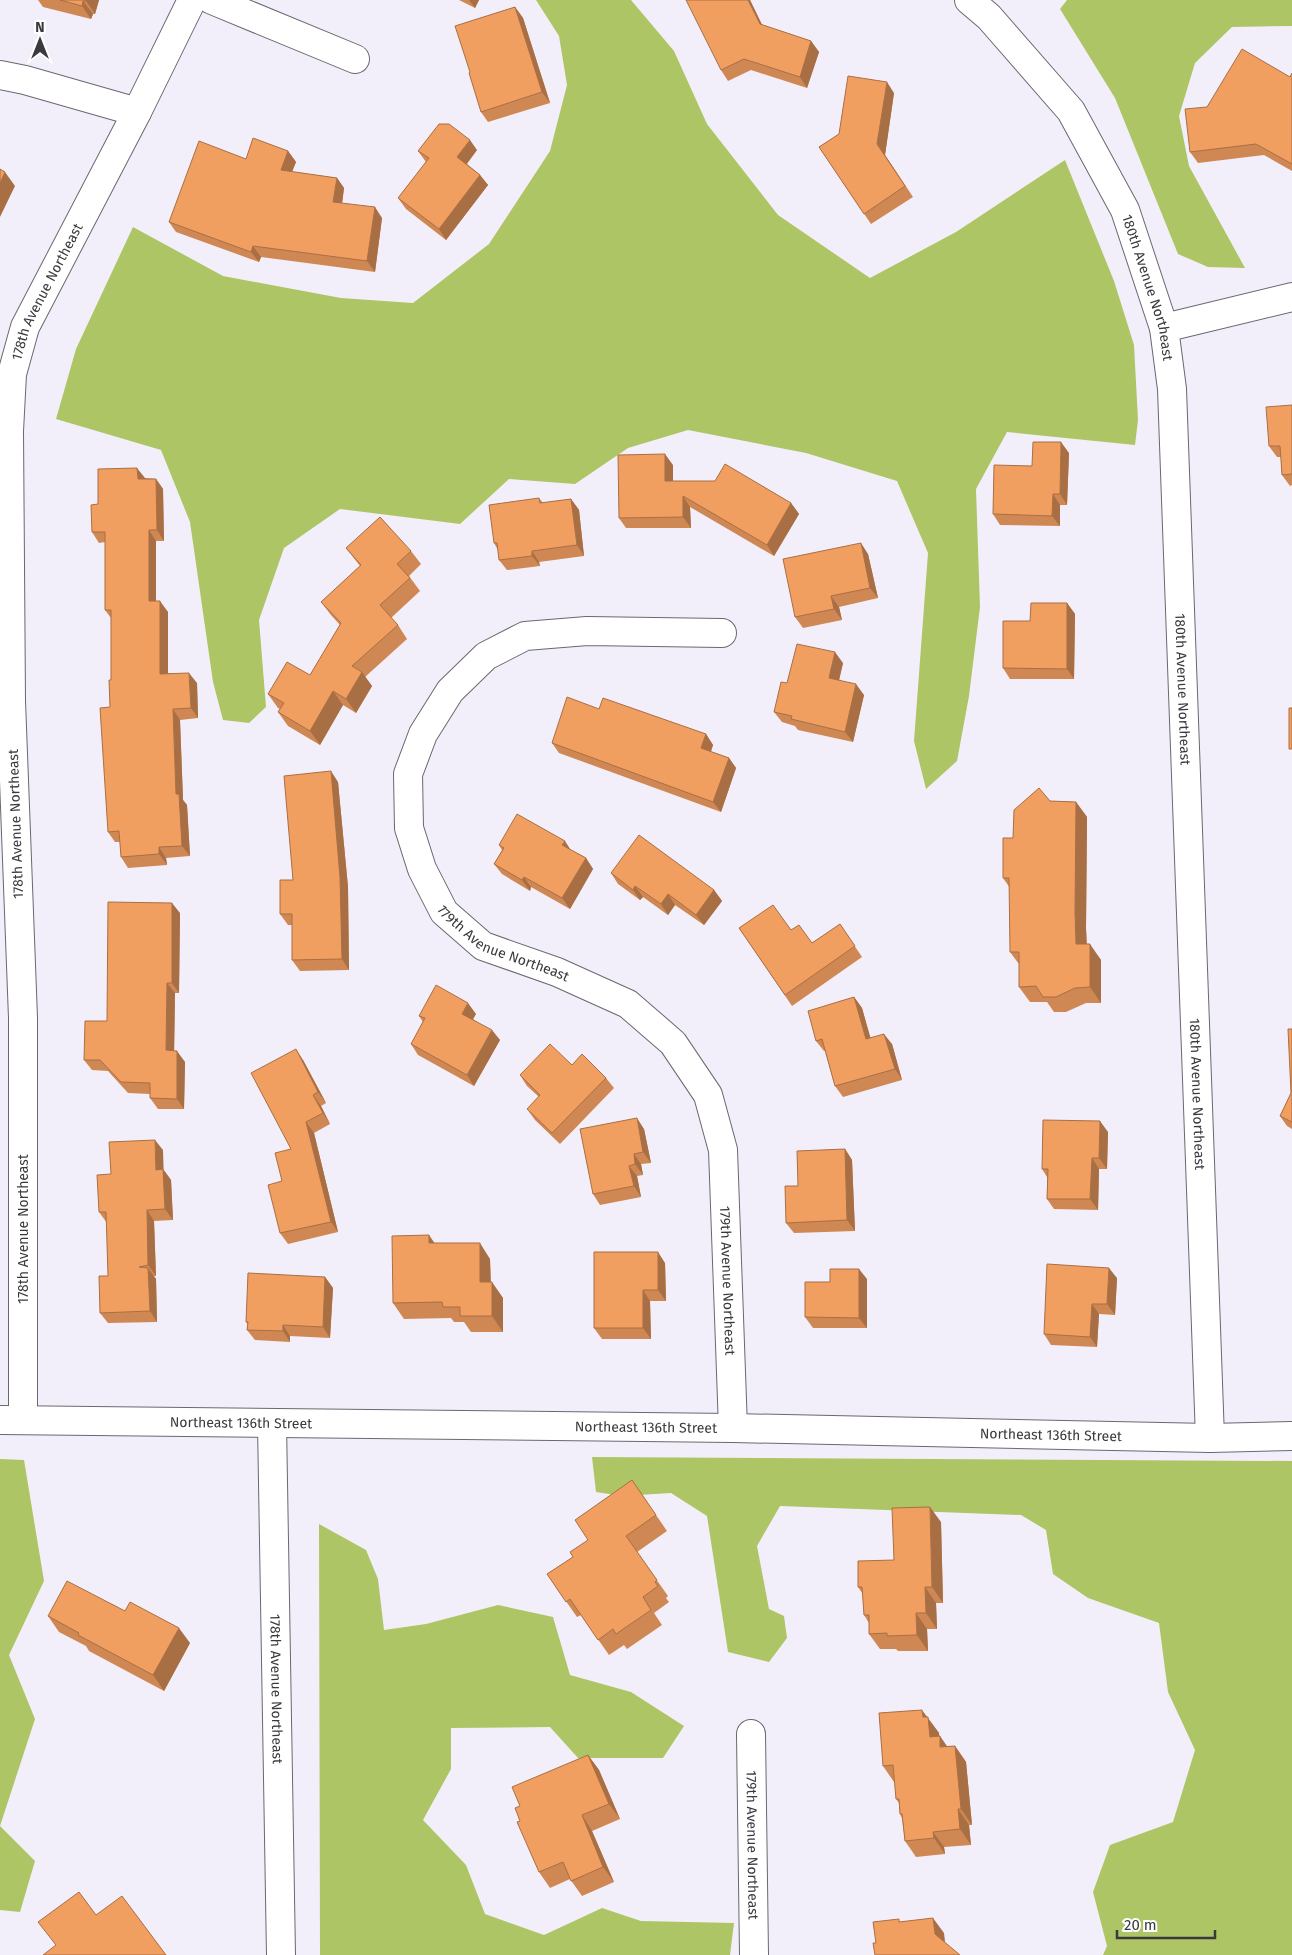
<svg xmlns="http://www.w3.org/2000/svg" width="1292" height="1955" font-family="'Fira Sans',sans-serif">
  <rect width="100%" height="100%" fill="#f3effa"/>
  <path fill="#adc565" d="M536 0H631L674 51 707 124 778 215 870 278 956 232 1065 160 1114 281 1134 345 1138 420 1135 445 1007 432 976 489 980 607 969 696 957 761 926 789 914 741 928 553 897 481 806 453 688 430 628 448 575 484 509 479 460 524 340 509 284 548 259 620 266 707 249 723 223 720 213 682 190 522 161 450 56 419 76 349 133 227 223 276 341 298 413 303 489 244 550 151 567 85 559 36Z
    M1067 0H1292V26L1232 27 1195 63 1179 116 1189 166 1245 268 1208 267 1178 254 1115 98 1060 9Z
    M592 1457 1292 1461V1955H1103L1107 1946 1093 1892 1110 1845 1173 1822 1195 1750 1168 1692 1159 1623 1088 1598 1053 1574 1046 1530 1021 1515 780 1506 757 1546 769 1609 784 1616 787 1638 769 1662 728 1652 707 1516 671 1493 622 1496 596 1492Z
    M0 1459 24 1460 44 1581 9 1655 35 1719 0 1826 35 1861 20 1912 0 1910Z
    M319 1524 366 1550 378 1579 384 1630 426 1624 498 1605 553 1617 570 1675 631 1692 684 1726 663 1758H578L550 1727 451 1728V1769L423 1820 466 1865 485 1914 544 1935 602 1908 641 1921 734 1923 730 1955H320Z"/>
  <g fill="none" stroke-linecap="round" stroke-linejoin="round">
    <defs>
      <g id="minor">
        <path d="M212 0 355 59"/>
        <path id="s1" d="M969 0 989 17 1071 111 1125 210 1164 328 1172 389 1210 1438"/>
        <path d="M0 75 25 80 137 112"/>
        <path d="M1164 328 1292 297"/>
        <path id="s2" d="M722 633 587 631 525 636 486 656 450 691 423 734 408 774 409 828 422 869 444 912 483 946 557 972 628 1004 673 1043 708 1095 723 1150 733 1428"/>
        <path id="s3" d="M0 1420 733 1428 1210 1438 1292 1436"/>
        <path id="s4" d="M23 1420V1018L11 701 9 431 12 374 25 327 137 112 192 0"/>
        <path id="s5" d="M272 1423 281 1955"/>
        <path id="s6" d="M751 1734 754 1955"/>
      </g>
    </defs>
    <use href="#minor" stroke="#6b6770" stroke-width="30"/>
    <use href="#minor" stroke="#fff" stroke-width="28"/>
  </g>
  <path fill="#cf8853" d="M38 0H99L95 14H93L91 19 43 7Z
    M459 0H479L475 8Z
    M750 0 762 25 811 41 819 52 807 88 751 70 728 81 721 70Z
    M515 7 523 18 550 103 488 122 481 112 470 72Z
    M1292 73V171L1264 155 1198 163 1190 152 1207 107 1290 77Z
    M894 93 885 155 913 197 871 224 819 147 839 134Z
    M477 150 467 164 480 175 488 185 446 240 406 209 398 198 426 162 418 151Z
    M288 151 296 162 292 172 337 178 344 188 342 203 382 218 375 272 261 257 259 262 176 232 169 222 246 159Z
    M1292 405V485L1290 486 1282 475 1281 457H1277L1269 446Z
    M1069 453 1067 505H1060V526L1000 525 993 514 1032 466Z
    M673 465V481L791 503 799 514 774 556 690 507 691 528H626L619 518Z
    M145 478 156 479 163 489 164 541H156V601L168 612V673L197 683 198 718 180 720 183 800 187 805 190 856 166 858 167 865 128 868 121 857 120 842H115L108 832 110 707 111 680V618L105 610V542L99 543 92 532 98 504Z
    M539 498 543 503 571 499 579 510 584 556 539 562 540 566 507 570 499 560 498 550 494 543Z
    M346 548 411 551 421 564 409 576 420 591 391 618 398 625 407 639 365 677 372 686 356 713 343 705 320 745 288 726 278 712 280 709 278 708 268 694 310 675 340 625 331 615 321 602 360 566Z
    M868 554 878 598 839 607 842 620 803 628 795 617Z
    M1067 603 1075 614 1074 679H1010L1003 668 1030 621Z
    M843 663 839 680 864 695 853 742 798 730 795 726 782 722 774 712 787 683Z
    M599 709 706 734 713 745 711 752 729 758 736 768 721 812 559 753 552 743Z
    M338 782 348 887 349 970 300 971 292 960V925H288L280 914 293 880Z
    M1050 801 1076 802 1087 817 1086 928 1087 944 1101 960V1003H1086L1066 1012H1054L1047 1002H1030L1019 987V964L1010 952V888L1003 878 1013 838Z
    M499 845 571 850 586 858 593 869 570 909 531 887 530 891 502 874 494 864 502 850Z
    M611 873 714 890 722 901 704 925 675 905 668 915 643 897 640 900 618 884Z
    M180 913 179 993H175L174 1051 185 1062 184 1109H158L150 1098V1094L128 1093 108 1071 92 1070 84 1060 107 1021Z
    M840 924 862 957 792 1006 739 928 791 930 812 943Z
    M854 997 862 1008 870 1038 892 1044 902 1080 843 1097 835 1086 825 1051H824L816 1041Z
    M476 1014 473 1019 500 1040 474 1086 418 1055 411 1044 423 1022 419 1016Z
    M1292 1029V1129L1287 1126 1280 1116 1291 1093Z
    M303 1060 326 1103 321 1106 330 1124 314 1133 338 1232 288 1244 280 1233 282 1181 291 1149Z
    M572 1065 606 1078 614 1088 560 1144 535 1120 527 1109 539 1097 527 1086 520 1075Z
    M644 1129 651 1163 641 1164 643 1175 637 1176 641 1197 600 1205 593 1194Z
    M1108 1132 1107 1169H1099L1098 1210 1054 1209 1047 1199V1177L1042 1169Z
    M845 1149 852 1160 855 1231 794 1233 786 1223 798 1186Z
    M163 1150V1169L171 1180 173 1220 154 1221 156 1276H154L156 1279 157 1322 108 1323 100 1313 108 1276 107 1223 99 1212 111 1174Z
    M434 1243 490 1259 491 1282 503 1298V1332H471L464 1322H454L451 1318 404 1319 393 1303Z
    M665 1263 666 1301H650L651 1339H602L594 1328Z
    M325 1277 333 1288 330 1338 290 1336V1342L255 1340 247 1330 248 1325 246 1322Z
    M1117 1278 1115 1315 1099 1314 1097 1347 1051 1345 1044 1334Z
    M867 1279V1328H813L805 1317 830 1282Z
    M632 1480 667 1531 637 1552 668 1596 666 1598 669 1602 654 1613 662 1625 627 1649 624 1645 609 1655 581 1615 577 1617 547 1574 573 1557 588 1540Z
    M941 1522 943 1603H936L937 1629H927L928 1651H898L896 1649H880L869 1634V1623L864 1615 863 1594 858 1587 894 1560Z
    M125 1611 190 1643 164 1691 89 1651 86 1646 59 1632 48 1616Z
    M927 1717 939 1733V1736L947 1747 955 1746 966 1762 972 1825H969L971 1845 944 1847 945 1854 916 1857 905 1841 902 1818 900 1814 899 1803 896 1799 895 1782H894L883 1766Z
    M588 1755 599 1770 620 1819 592 1831 614 1882 582 1896 570 1879 550 1888 539 1872 520 1821V1806Z"/>
  <path fill="#a96f44" d="M86 0H99L95 14 86 1Z
    M469 0H479L475 8Z
    M748 0H750L767 35 760 24Z
    M83 1 93 14 91 19 82 6Z
    M515 7 523 18 550 103 542 92Z
    M811 41 819 52 807 88 800 77Z
    M887 82 894 93 885 155 913 197 877 144Z
    M470 140 477 150 464 167 457 157Z
    M288 151 296 162 288 181 281 170Z
    M5 172 15 186 0 217V183Z
    M480 175 488 185 446 240 439 229Z
    M337 178 344 188 341 212 333 202Z
    M375 207 382 218 375 272 367 261Z
    M253 246 261 257 259 262 251 252Z
    M1061 442 1069 453 1067 505 1060 494Z
    M665 454 673 465V492L665 481Z
    M137 468 145 478V490L138 479Z
    M156 479 163 489 164 541 157 530Z
    M1053 494 1060 505V526L1052 516Z
    M683 496 690 507 691 528 683 517Z
    M571 499 579 510 584 556 577 545Z
    M791 503 799 514 774 556 767 545Z
    M149 530 156 541V612L149 601Z
    M861 543 868 554 878 598 870 588Z
    M532 551 539 562 540 566 532 556Z
    M831 596 839 607 842 620 834 609Z
    M160 601 168 612V684L160 674Z
    M1067 603 1075 614 1074 679 1067 669Z
    M835 652 843 663 837 689 829 678Z
    M362 672 372 686 356 713 346 699Z
    M189 673 197 683 198 718 191 708Z
    M856 684 864 695 853 742 845 732Z
    M333 691 343 705 320 745 310 731Z
    M173 709 180 720 183 800 187 805 190 856 182 846 176 794Z
    M706 734 713 745 708 759 701 748Z
    M729 758 736 768 721 812 713 802Z
    M331 771 338 782 348 887 349 970 342 959Z
    M1076 802 1087 817 1086 928 1087 960 1076 944 1075 912Z
    M565 841 572 852 562 845Z
    M159 847 166 858 167 865 159 854Z
    M586 858 593 869 570 909 562 898Z
    M524 877 531 887 530 891 522 880Z
    M635 886 643 897 640 900 633 890Z
    M714 890 722 901 704 925 696 915Z
    M668 894 675 905 668 915 661 904Z
    M172 903 180 913 179 993 172 983Z
    M1090 944 1101 960V1003L1090 987Z
    M167 983 175 993 174 1061 166 1050Z
    M854 997 862 1008 874 1050 866 1039Z
    M468 1003 476 1014 470 1024 462 1014Z
    M492 1030 500 1040 474 1086 467 1075Z
    M884 1034 892 1044 902 1080 895 1069Z
    M296 1049 303 1060 326 1103 318 1092Z
    M177 1051 185 1062 184 1109 177 1099Z
    M313 1095 321 1106 330 1124 323 1113Z
    M637 1118 644 1129 651 1163 643 1152Z
    M1100 1121 1108 1132 1107 1169 1099 1158Z
    M306 1122 314 1133 338 1232 331 1222Z
    M155 1140 163 1150 164 1181 156 1170Z
    M845 1149 852 1160 855 1231 847 1220Z
    M634 1154 641 1164 643 1175 635 1164Z
    M1092 1158 1099 1169 1098 1210 1090 1199Z
    M629 1166 637 1176 641 1197 634 1186Z
    M163 1169 171 1180 173 1220 165 1209Z
    M147 1210 154 1221 156 1276 148 1265Z
    M429 1235 440 1251 429 1243Z
    M480 1243 490 1259 491 1298 480 1282Z
    M658 1252 665 1263 666 1301 658 1290Z
    M148 1268 156 1279 157 1322 150 1311Z
    M1109 1268 1117 1278 1115 1315 1107 1304Z
    M859 1269 867 1279V1328L859 1318Z
    M325 1277 333 1288 330 1338 323 1327Z
    M492 1282 503 1298V1332L492 1316Z
    M643 1290 650 1301 651 1339 643 1328Z
    M1092 1304 1099 1314 1097 1347 1090 1337Z
    M283 1325 290 1336V1342L283 1331Z
    M930 1507 941 1522 943 1603 932 1587Z
    M925 1587 936 1603 937 1629 926 1613Z
    M916 1613 927 1629 928 1651 917 1635Z
    M179 1628 190 1643 164 1691 153 1675Z
    M922 1710 939 1733 941 1753 930 1737 923 1717Z
    M940 1736 951 1752 940 1747Z
    M955 1746 966 1762 972 1825 961 1809Z
    M588 1755 599 1770 620 1819 609 1804Z
    M958 1809 969 1825 971 1845 960 1829Z
    M582 1815 592 1831 614 1882 603 1867Z
    M933 1832 944 1847 945 1854 934 1838Z
    M933 1918 944 1933 946 1950 935 1934Z"/>
  <path fill="#f19e61" stroke="#a96f44" d="M60 0H86V1H83L82 6Z
    M686 0H748L760 24 811 41 800 77 744 59 721 70Z
    M515 7 542 92 481 112 469 73 470 72 455 26Z
    M1242 49 1290 77 1292 73V164L1256 144 1190 152 1185 109 1207 107Z
    M848 76 887 82 877 144 905 186 864 214 819 147 839 134Z
    M439 124H449L470 140 457 157 480 175 439 229 398 198 429 158 418 151Z
    M253 138 288 151 281 170 337 178 333 202 375 207 367 261 253 246 251 252 169 222 199 141 246 159Z
    M0 169 5 172 0 183Z
    M1292 405V474L1282 475 1280 446H1269L1266 407Z
    M1033 442H1061L1060 494H1053L1052 516 993 514 994 465 1032 466Z
    M665 454V481H715L725 464 791 503 767 545 683 496V517L619 518 618 455Z
    M137 468 138 479H156L157 530H149V601H160V674L189 673 191 708 173 709 176 794H179L182 846 159 847V854L121 857 119 831 108 832 100 708 110 707 109 680H111V610H105V532H92L91 505 98 504V469Z
    M539 498 540 503 571 499 577 545 532 551V556L499 560 497 543H494L489 505Z
    M380 517 411 551 397 564 410 578 380 605 398 625 352 666 362 672 346 699 333 691 310 731 278 712 284 703 268 694 287 662 310 675 341 623 321 602 361 565 346 548Z
    M861 543 870 588 831 596 834 609 795 617 783 559Z
    M1031 603H1067V669L1003 668V621H1030Z
    M797 644 835 652 829 678 856 684 845 732 791 719 792 716 774 712 781 682 787 683Z
    M567 697 599 709 603 698 706 734 701 748 729 758 713 802 552 743Z
    M1289 708H1292V749H1289Z
    M331 771 340 877 342 959 292 960V914H280V880H293L284 776Z
    M1039 788 1050 801 1076 802 1075 912 1076 944H1090V987L1075 988 1056 997H1043L1036 986 1019 987V952H1010L1009 878H1003V838H1013L1014 810Z
    M517 814 565 841 562 845 586 858 562 898 524 877 522 880 494 864 504 848 499 845Z
    M639 835 714 890 696 915 668 894 661 904 635 886 633 890 611 873Z
    M108 902 172 903V983H167L166 1050 177 1051V1099L150 1098V1083L121 1082 100 1060H84L85 1021H107Z
    M773 905 791 930 799 925 812 943 840 924 855 946 785 995 739 928Z
    M436 985 468 1003 462 1014 492 1030 467 1075 411 1044 425 1018 419 1016Z
    M854 997 866 1039 884 1034 895 1069 835 1086 822 1039 816 1041 808 1011Z
    M1288 1029H1292V1122L1280 1116 1291 1093Z
    M550 1044 572 1065 582 1054 606 1078 552 1133 527 1109 540 1095 520 1075Z
    M296 1049 318 1092 313 1095 323 1113 306 1122 331 1222 280 1233 268 1185 282 1181 275 1153 291 1149 251 1073Z
    M637 1118 643 1152 634 1154 635 1164 629 1166 634 1186 593 1194 580 1129Z
    M1043 1120 1100 1121 1099 1158H1092L1090 1199H1047L1048 1169H1042Z
    M155 1140 156 1170 163 1169 165 1209 147 1210 148 1265 139 1267 148 1268 150 1311 100 1313 99 1276H108L106 1212H99L97 1175 111 1174 109 1142Z
    M845 1149 847 1220 786 1223 785 1186H798L797 1151Z
    M429 1235V1243H480V1282H492V1316H460V1307H443L442 1302 393 1303 392 1236Z
    M594 1252H658V1290H643V1328H594Z
    M1047 1264 1109 1268 1107 1304H1092L1090 1337 1044 1334Z
    M830 1269H859V1318L805 1317V1282H830Z
    M248 1273 325 1277 323 1327 283 1325V1331L247 1330 248 1322H246Z
    M632 1480 656 1515 626 1536 657 1580 655 1582 658 1586 643 1597 651 1610 616 1634 613 1629 598 1640 570 1599 566 1602 547 1574 573 1557 570 1552 588 1540 575 1520Z
    M930 1507 932 1587H925L926 1613H916L917 1635 887 1636V1633L869 1634V1615H864L862 1587H858V1561L894 1560 892 1508Z
    M67 1581 125 1611 130 1602 179 1628 153 1675 78 1635 79 1633 48 1616Z
    M922 1710 923 1717H928L930 1737 940 1736V1747L955 1746 961 1809H958L960 1829 933 1832 934 1838 905 1841 902 1814H900L899 1799H896L893 1765 883 1766 879 1713Z
    M588 1755 609 1804 582 1815 603 1867 571 1881 563 1862 539 1872 517 1822 520 1821 515 1808 520 1806 512 1787Z
    M79 1892 96 1915 122 1896 166 1955H43L56 1945 38 1922Z
    M933 1918 935 1934 960 1955H875L873 1943H876L873 1922 899 1919V1922Z"/>
  <g text-anchor="middle" dominant-baseline="central" stroke-width="4" stroke-linejoin="round" paint-order="stroke">
    <g font-size="14" fill="#3a393d" stroke="#fff">
      <text stroke="none"><textPath href="#s1" startOffset="345">180th Avenue Northeast</textPath></text>
      <text stroke="none"><textPath href="#s4" startOffset="1136">178th Avenue Northeast</textPath></text>
      <text stroke="none"><textPath href="#s1" startOffset="750">180th Avenue Northeast</textPath></text>
      <text transform="translate(16 824) rotate(-92)">178th Avenue Northeast</text>
      <text stroke="none"><textPath href="#s2" startOffset="598">179th Avenue Northeast</textPath></text>
      <text stroke="none"><textPath href="#s1" startOffset="1155">180th Avenue Northeast</textPath></text>
      <text transform="translate(23 1229) rotate(-90)">178th Avenue Northeast</text>
      <text stroke="none"><textPath href="#s2" startOffset="1048">179th Avenue Northeast</textPath></text>
      <text stroke="none"><textPath href="#s3" startOffset="241">Northeast 136th Street</textPath></text>
      <text stroke="none"><textPath href="#s3" startOffset="646">Northeast 136th Street</textPath></text>
      <text stroke="none"><textPath href="#s3" startOffset="1051">Northeast 136th Street</textPath></text>
      <text stroke="none"><textPath href="#s5" startOffset="266">178th Avenue Northeast</textPath></text>
      <text stroke="none"><textPath href="#s6" startOffset="111">179th Avenue Northeast</textPath></text>
    </g>
  </g>
  <g transform="translate(40 40)" stroke="#ffffff" stroke-width="4" paint-order="stroke">
  <path d="M0-4L9 19L0 12L-9 19Z" fill="#3a393d"/>
  <text y="-8" font-size="14" font-weight="bold" text-anchor="middle" fill="#3a393d">N</text>
  </g>
  <path d="M1117 1930v8h98v-8" fill="none" stroke="#3a393d" stroke-width="2.5"/>
  <text x="1124" y="1930" font-size="15" fill="#3a393d" stroke="#ffffff" stroke-width="4" paint-order="stroke">20 m</text>
</svg>
